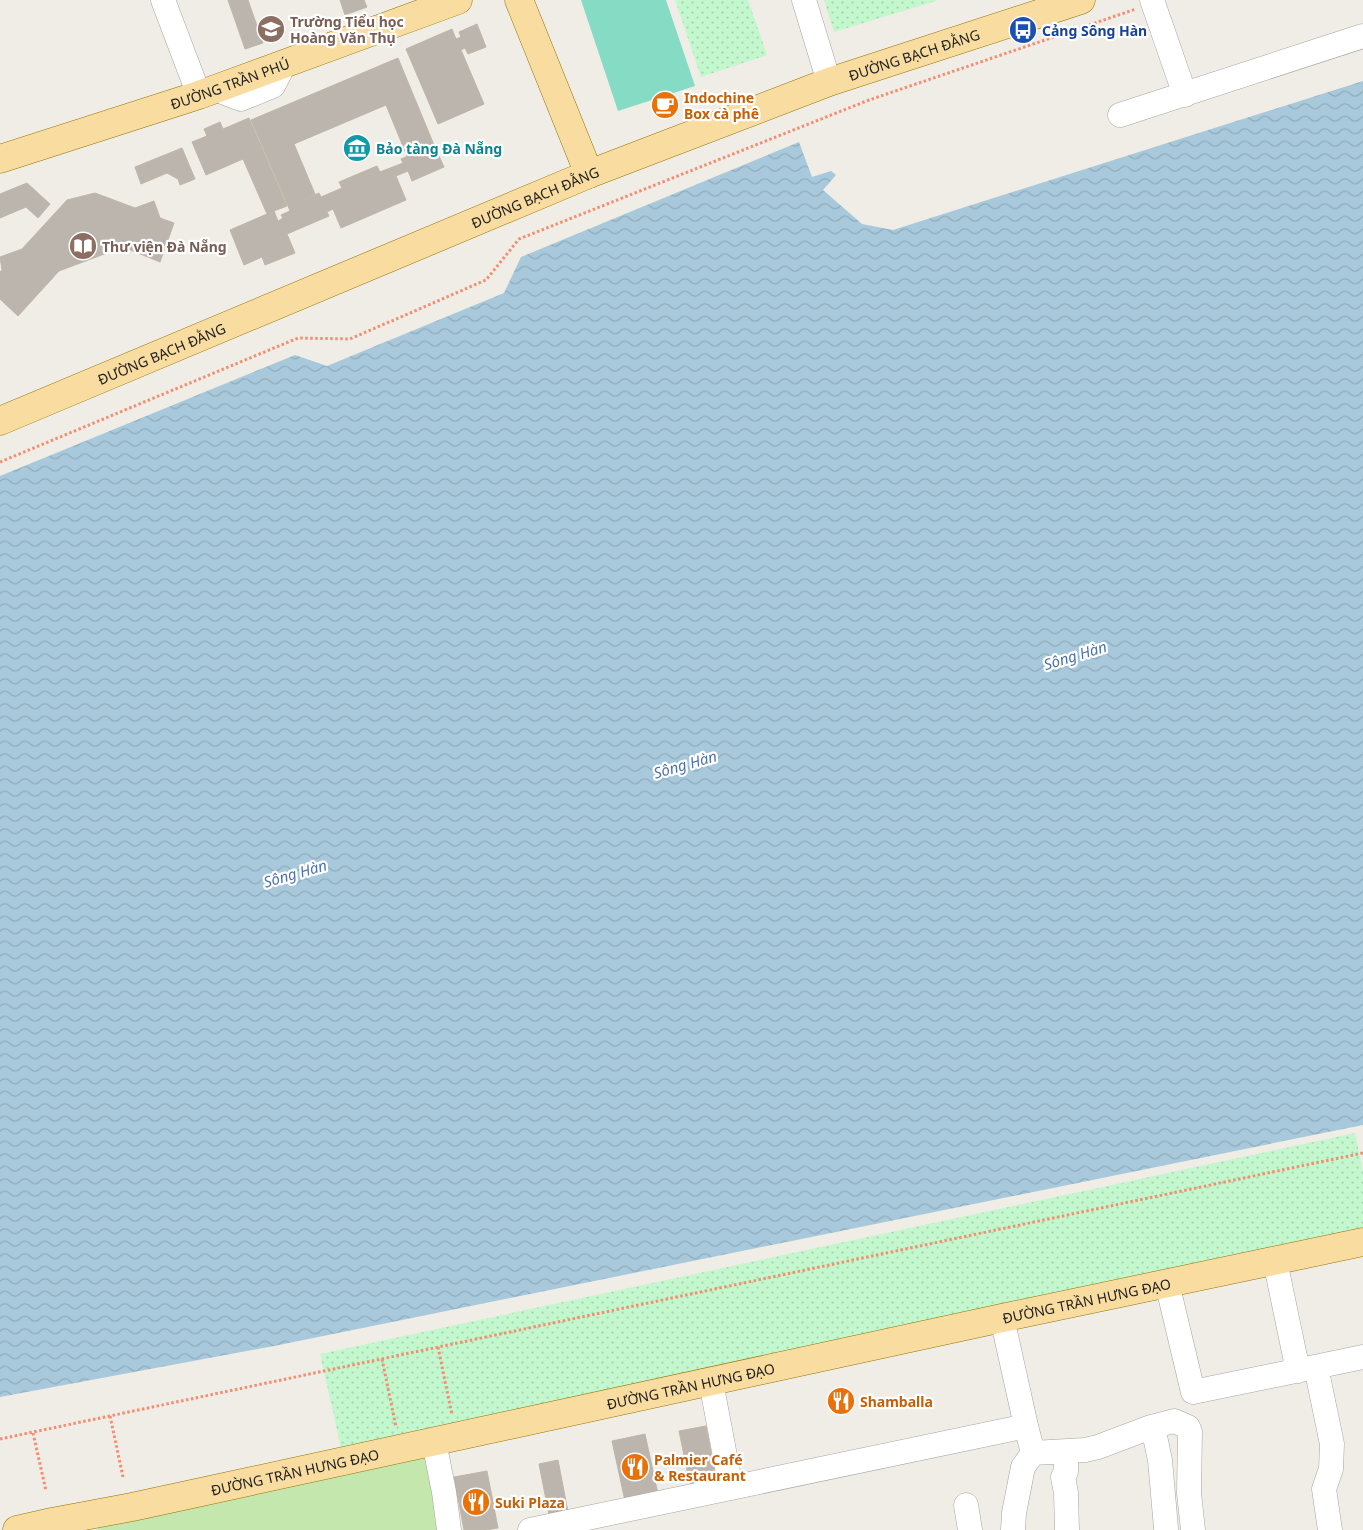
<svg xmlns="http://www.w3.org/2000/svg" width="1363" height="1530" font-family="'Noto Sans',sans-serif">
  <defs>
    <pattern id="park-dots" width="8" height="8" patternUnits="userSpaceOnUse" patternTransform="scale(1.25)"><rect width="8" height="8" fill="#c3f7cd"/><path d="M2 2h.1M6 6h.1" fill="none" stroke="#a7d3b0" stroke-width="1.8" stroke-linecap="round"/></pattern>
    <pattern id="water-waves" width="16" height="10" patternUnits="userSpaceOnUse" patternTransform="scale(1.25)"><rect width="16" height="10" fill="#a7c9db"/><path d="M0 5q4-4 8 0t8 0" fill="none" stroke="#8facbc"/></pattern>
  </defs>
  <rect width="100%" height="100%" fill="#efede5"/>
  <path fill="#c3e7ac" d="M434 1442 449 1530H98L92 1514Z"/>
  <path fill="url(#park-dots)" d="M675 0H748L767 55 701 77Z
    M824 0H936V1L834 32Z
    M1355 1133 1363 1171V1229L341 1448 320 1354Z"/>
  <path fill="#85dbc4" d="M581 0H666L695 86 618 111Z"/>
  <path fill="url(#water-waves)" d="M1363 81V1125L274 1346 0 1397V476L295 355 327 366 504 293 521 257 799 142 812 177 831 171 836 175 823 190 862 224 893 230Z"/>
  <path fill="#bbb5ae" stroke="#c0b5a8" d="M228 0H248L263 43 245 49Z
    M340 0H364L367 7 345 15Z
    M477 24 486 47 468 54 465 48 461 50 484 104 438 124 406 49 452 29 456 39 461 37 459 32Z
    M398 58 434 145 407 156 386 105 294 144 315 194 288 206 251 120Z
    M249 118 287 206 274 211 278 221 283 218 281 215 290 211 288 206 319 193 321 197 342 188 339 182 377 166 380 172 403 163 401 159 434 145 444 167 412 181 408 171 396 176 406 200 341 228 333 209 327 212 329 216 287 234 295 253 265 265 262 257 244 265 230 230 267 214 243 159 206 175 192 142 207 136 204 129 220 122 223 129Z
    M182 148 195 179 180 185 178 179 167 173 141 184 135 167Z
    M27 183 50 204 38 218 26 207 0 218V194Z
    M95 193 135 208 154 201 160 218 174 223 160 262 123 247 59 271 18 316 0 299V272L2 270 0 257 22 249 67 200Z
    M706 1426 717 1484 691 1489 679 1431Z
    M645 1434 658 1494 625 1501 612 1441Z
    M558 1460 569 1517 550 1520 539 1464Z
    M487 1471 498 1528 486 1530H464L454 1477Z"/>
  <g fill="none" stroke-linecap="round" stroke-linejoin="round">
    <defs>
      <path id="minor" d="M163 0 199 95
        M804 0 829 82
        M1152 0 1185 95
        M215 89 241 99 273 86 285 63
        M1120 115 1363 36
        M1275 1261 1298 1371
        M1167 1283 1193 1392 1363 1357
        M1002 1318 1026 1426 1033 1453 1085 1450 1098 1447 1151 1427 1174 1421 1188 1427 1190 1432 1189 1493 1193 1530
        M1316 1367 1332 1444 1331 1469 1324 1489 1330 1530
        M711 1382 731 1488
        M1153 1427 1160 1460 1166 1528
        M434 1442 444 1492 449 1530
        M1066 1452V1472L1063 1477 1066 1493 1067 1530
        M966 1505 970 1530
        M530 1530 1026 1426
        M1013 1530 1014 1513 1023 1467 1033 1453"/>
      <g id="major">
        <path d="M519 0 589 174"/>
        <path id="s1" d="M0 159 199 95 458 0"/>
        <path id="s2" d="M0 421 589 174 829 82 1081 0"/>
        <path id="s3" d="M17 1530 52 1522 132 1507 1002 1318 1363 1242"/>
      </g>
    </defs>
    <use href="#minor" stroke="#a5a5a5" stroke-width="25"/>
    <use href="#major" stroke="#937405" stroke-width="29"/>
    <path stroke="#f58d70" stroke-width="3" stroke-dasharray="2.5 2.5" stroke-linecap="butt" d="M0 462 298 338 350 339 486 280 519 239 869 100 1136 9
      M438 1347 452 1415
      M382 1359 396 1427
      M110 1416 123 1477
      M33 1433 46 1491
      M0 1439 1363 1153"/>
    <use href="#minor" stroke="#fff" stroke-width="24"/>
    <use href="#major" stroke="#f8dca0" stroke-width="28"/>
  </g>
  <defs>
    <symbol id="school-disc" viewBox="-11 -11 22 22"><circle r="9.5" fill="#8d6e63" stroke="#fff"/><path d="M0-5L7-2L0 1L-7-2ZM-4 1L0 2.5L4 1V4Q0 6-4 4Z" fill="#fff"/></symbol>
    <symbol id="bus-disc" viewBox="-11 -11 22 22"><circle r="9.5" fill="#1a4fb4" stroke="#fff"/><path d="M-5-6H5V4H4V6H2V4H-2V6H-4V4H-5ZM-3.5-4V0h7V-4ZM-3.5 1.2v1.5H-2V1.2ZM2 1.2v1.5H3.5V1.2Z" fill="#fff"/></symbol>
    <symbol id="cafe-disc" viewBox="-11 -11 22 22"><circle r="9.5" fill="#e8710a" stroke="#fff"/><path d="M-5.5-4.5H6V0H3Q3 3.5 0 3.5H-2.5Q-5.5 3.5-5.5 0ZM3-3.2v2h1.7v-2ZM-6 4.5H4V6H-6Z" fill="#fff"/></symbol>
    <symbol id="museum-disc" viewBox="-11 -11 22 22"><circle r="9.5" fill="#0f9aa8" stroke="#fff"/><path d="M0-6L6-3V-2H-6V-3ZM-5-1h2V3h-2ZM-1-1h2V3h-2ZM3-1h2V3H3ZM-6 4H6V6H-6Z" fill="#fff"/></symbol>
    <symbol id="library-disc" viewBox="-11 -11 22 22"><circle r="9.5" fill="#8d6e63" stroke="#fff"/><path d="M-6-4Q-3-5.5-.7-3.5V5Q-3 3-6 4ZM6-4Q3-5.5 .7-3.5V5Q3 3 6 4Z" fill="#fff"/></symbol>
    <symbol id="restaurant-disc" viewBox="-11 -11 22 22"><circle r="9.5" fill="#e8710a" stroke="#fff"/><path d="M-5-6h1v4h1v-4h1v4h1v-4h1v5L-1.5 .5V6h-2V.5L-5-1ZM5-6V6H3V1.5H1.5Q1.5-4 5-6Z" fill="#fff"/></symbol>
  </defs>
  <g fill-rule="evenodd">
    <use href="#school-disc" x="255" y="13" width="32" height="32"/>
    <use href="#bus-disc" x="1007" y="14" width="32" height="32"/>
    <use href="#cafe-disc" x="649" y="89" width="32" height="32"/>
    <use href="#museum-disc" x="341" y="132" width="32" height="32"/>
    <use href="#library-disc" x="67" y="230" width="32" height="32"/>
    <use href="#restaurant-disc" x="825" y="1385" width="32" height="32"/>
    <use href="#restaurant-disc" x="619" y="1451" width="32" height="32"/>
    <use href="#restaurant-disc" x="460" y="1486" width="32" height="32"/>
  </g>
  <g text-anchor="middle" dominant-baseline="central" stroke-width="4.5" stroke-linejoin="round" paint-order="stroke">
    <g font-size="14" font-weight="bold" fill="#785e54" stroke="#fff" text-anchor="start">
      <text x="290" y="21">Trường Tiểu học<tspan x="290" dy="16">Hoàng Văn Thụ</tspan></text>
      <text x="102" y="246">Thư viện Đà Nẵng</text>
    </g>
    <g font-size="14" font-weight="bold" fill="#164399" stroke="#fff" text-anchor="start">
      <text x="1042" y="30">Cảng Sông Hàn</text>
    </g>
    <g font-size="14" fill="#1e1e1e" stroke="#fff">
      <text stroke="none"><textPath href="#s2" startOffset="985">ĐƯỜNG BẠCH ĐẰNG</textPath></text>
      <text stroke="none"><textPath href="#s1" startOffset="242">ĐƯỜNG TRẦN PHÚ</textPath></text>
      <text stroke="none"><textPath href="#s2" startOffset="580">ĐƯỜNG BẠCH ĐẰNG</textPath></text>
      <text stroke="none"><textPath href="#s2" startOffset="175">ĐƯỜNG BẠCH ĐẰNG</textPath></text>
      <text stroke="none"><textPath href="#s3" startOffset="1094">ĐƯỜNG TRẦN HƯNG ĐẠO</textPath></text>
      <text stroke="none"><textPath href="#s3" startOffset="689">ĐƯỜNG TRẦN HƯNG ĐẠO</textPath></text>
      <text stroke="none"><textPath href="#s3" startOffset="284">ĐƯỜNG TRẦN HƯNG ĐẠO</textPath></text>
    </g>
    <g font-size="14" font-weight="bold" fill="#c56008" stroke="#fff" text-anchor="start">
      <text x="684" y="97">Indochine<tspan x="684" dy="16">Box cà phê</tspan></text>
      <text x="860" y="1401">Shamballa</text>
      <text x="654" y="1459">Palmier Café<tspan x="654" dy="16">&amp; Restaurant</tspan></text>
      <text x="495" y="1502">Suki Plaza</text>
    </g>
    <g font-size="14" font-weight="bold" fill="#0d838f" stroke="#fff" text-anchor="start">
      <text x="376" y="148">Bảo tàng Đà Nẵng</text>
    </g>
    <g font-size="15" font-style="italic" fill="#4e72ab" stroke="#fff">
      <text transform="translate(1075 655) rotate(-17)">Sông Hàn</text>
      <text transform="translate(685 764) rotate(-16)">Sông Hàn</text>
      <text transform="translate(295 873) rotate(-16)">Sông Hàn</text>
    </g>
  </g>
</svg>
